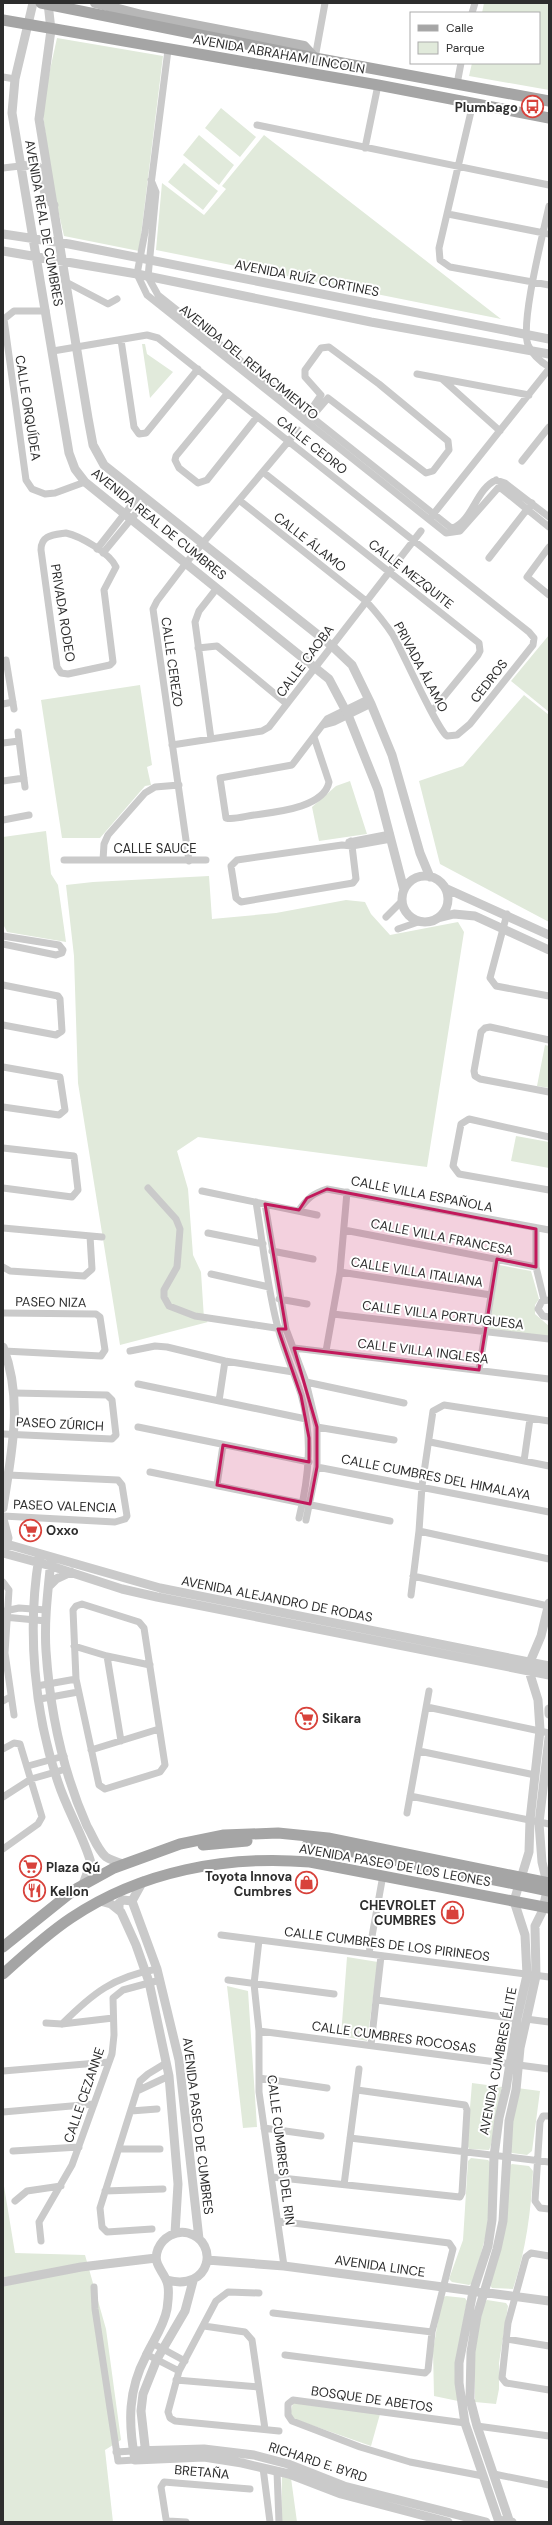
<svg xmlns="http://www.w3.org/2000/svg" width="552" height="2525" font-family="'DM Sans',sans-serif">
  <rect width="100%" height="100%" fill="#fff"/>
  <path fill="#e1eadb" d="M484 3H549V90L469 76 472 63H539V13H482Z
    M57 38 163 56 139 251 64 236 51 179 42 106Z
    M221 108 256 137 240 157 205 128Z
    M199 135 234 165 219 185 183 155Z
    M264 135 501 319 156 250 162 183 204 215 226 189 222 186Z
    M184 163 218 191 203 210 168 182Z
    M142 344H145L147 354 173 372 150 398Z
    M549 635V712L511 681Z
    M140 685 152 765 147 767 151 785 145 786 100 838H62L41 700Z
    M524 695 549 715V922L440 864 419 781 463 766Z
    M350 781 367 834 319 841 312 807 336 786Z
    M46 831 51 874 58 885 66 942 7 932 3 924V837Z
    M209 876 212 919 276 913 346 900 365 902 371 914 390 935 458 922 464 932 427 1167 198 1137 177 1151 188 1189 193 1255 201 1272 204 1319 208 1322 120 1345 78 1083 74 956 66 885 93 882Z
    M545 1045 549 1046V1088L537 1086Z
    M516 1136 549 1142V1168L511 1161Z
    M499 1265 531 1271 539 1299 535 1305V1314L549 1326V1338L489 1329Z
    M347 1957 378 1962 367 2041 341 2036Z
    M227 1986 248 1991 257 2127 243 2128Z
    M472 2083 502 2087C499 2098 493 2145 489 2150L469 2149 467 2144Z
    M517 2088 540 2091 532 2151 527 2155 512 2153 509 2150Z
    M471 2158 488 2160 492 2164 487 2231 473 2283 469 2285 452 2282 449 2279 463 2240 468 2161Z
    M512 2164 529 2166 533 2171C531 2212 526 2250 513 2289L492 2288 489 2284 509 2166Z
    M3 2180 15 2253 85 2255 106 2329 121 2440 105 2450 113 2522H3Z
    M446 2296 465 2298 467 2301 457 2355 458 2401 434 2396 433 2350 442 2298Z
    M487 2300 506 2303 508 2306 499 2363V2389L496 2404 475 2402V2352L483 2304Z
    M293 2403 380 2414 371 2446 294 2419 290 2415Z
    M282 2477 291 2478 297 2522H281Z"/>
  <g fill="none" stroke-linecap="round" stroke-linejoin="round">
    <path stroke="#cacaca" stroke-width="7" d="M472 13 475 3
      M168 50 145 232 137 274 147 295 446 533 460 531 498 488
      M315 58 325 3
      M3 77 15 79
      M457 84 461 63
      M473 103 439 248 440 260 450 267 549 285
      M257 125 549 185
      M365 148 378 85
      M3 168 20 166
      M151 180 156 192 148 277 158 295 450 527 453 528C473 520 476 489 496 480
      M549 206C543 234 520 323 528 345 532 354 541 362 549 367
      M448 214 549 234
      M66 282 108 304 117 299
      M46 311H14L4 319 26 480 32 489 45 494 55 493 85 482
      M121 340 134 427 139 434 146 433 198 369
      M53 351 147 335 158 338 529 632 534 638 533 645 470 724 457 735 447 736C437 729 403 653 393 635 385 623 376 612 366 601L239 500
      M417 374 529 395
      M442 379 500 431
      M227 394 176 456 175 460 179 468 198 483 207 480 257 417
      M306 417 321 395 305 377V370L321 348 329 347 379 384 448 441 449 450 433 471 426 473 328 398 309 420
      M522 461 549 427
      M263 472 479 643 480 651 478 655 433 710
      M496 480 505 483 549 517
      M498 488 502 489 549 527
      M431 517 549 369
      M66 533C80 536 110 553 116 567L104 590 113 662 110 665 68 674 61 673 57 667 41 550C41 535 53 535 66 533Z
      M549 547 527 577 549 595
      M97 549 140 494
      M103 553 147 500
      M489 558 532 503
      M198 648 217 646 287 704
      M6 660 14 709
      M3 704 13 702
      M323 725 334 722 371 704
      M18 732 25 787
      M314 737 329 782C324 808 275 812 254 815 246 816 234 820 226 818L220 778 292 765 327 719 368 699
      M211 739 195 622 199 611 217 588
      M3 743 19 741
      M172 745 262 731 269 727 421 531
      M3 781 24 778
      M3 820 29 815
      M351 841 352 846 356 879 353 883 241 902 236 898 231 866 237 860 342 845 352 846 391 839
      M349 842 390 834
      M64 860H206
      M103 860 104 844 108 835 145 793 155 787 179 785
      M189 861 153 609 157 601 186 563 298 430
      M507 914 490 978 496 986 549 996
      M386 917 402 901
      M398 929 421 921
      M3 936 59 945 63 950 62 953 56 955 3 944
      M3 985 58 996 60 999 62 1031 56 1035 3 1025
      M549 1040 490 1027 485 1028 481 1032 474 1071 475 1076 480 1079 549 1092
      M3 1067 60 1077 65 1110 59 1115 3 1107
      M549 1137 469 1119 461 1124 453 1166 459 1174 549 1190
      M3 1148 74 1156 78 1190 72 1197 3 1188
      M148 1188 176 1219 180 1229 177 1267 164 1290V1297L169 1306 195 1316 282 1329
      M202 1191 317 1215
      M256 1202C263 1244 267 1287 278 1328 284 1351 294 1372 301 1394 313 1436 309 1477 299 1518
      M265 1204 286 1329 306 1382 317 1427V1467L306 1520
      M299 1210C307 1199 313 1193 327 1189L549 1230
      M3 1228 102 1237
      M536 1229V1267L544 1300
      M344 1230 536 1267
      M208 1233 263 1244
      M272 1251 313 1259
      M3 1267 10 1271 84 1276 92 1269 90 1236
      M340 1272 491 1295
      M211 1274 269 1287
      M279 1299 307 1304
      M549 1300 542 1301 538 1309 543 1316 549 1317
      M3 1313 96 1314 100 1317 105 1350 101 1356 4 1351
      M333 1314 549 1339
      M294 1348 549 1379
      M130 1351 155 1346 167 1347 225 1361 293 1372
      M326 1351 340 1272 347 1192
      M479 1370 497 1259
      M306 1382 404 1403
      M138 1384 306 1419
      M219 1401 225 1361
      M138 1427 309 1462
      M317 1427 394 1440
      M3 1434 112 1439 116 1435 112 1400 107 1395 14 1393
      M430 1442 549 1466
      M524 1461 530 1419
      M317 1467 549 1512
      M150 1472 390 1521
      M217 1485 223 1445
      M3 1516 115 1522 125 1519 127 1516 122 1485 118 1480 8 1475
      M419 1531 549 1559
      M413 1576 548 1606
      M3 1582 9 1590 5 1653 14 1715
      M411 1595 419 1531 422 1486 433 1411 444 1405 549 1421
      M82 1604 139 1622 144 1628 165 1765 160 1772 105 1789 99 1785 76 1679 73 1610 76 1606Z
      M5 1611 19 1608 46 1610
      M4 1617 46 1621
      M74 1646 107 1656 150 1665
      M107 1656 121 1741
      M37 1686 76 1679
      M40 1699 78 1692
      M3 1701 10 1697
      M427 1707 549 1733
      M3 1749 14 1743 20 1744 42 1817 38 1824 3 1849
      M91 1750 159 1729
      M419 1751 535 1775
      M28 1766 64 1756
      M410 1796 549 1824
      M3 1797 31 1779 66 1769
      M407 1813 429 1691
      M221 1935 549 1977
      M259 1940 254 1984 259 2031V2092L284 2266
      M369 1953 383 1875
      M228 1980 334 1994
      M377 2000 517 2019
      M526 2019 549 2022
      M46 2023 62 2024 113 2018
      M62 2024C93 1993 113 1977 157 1969
      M259 2031 549 2069
      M371 2045 381 1956
      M3 2071 109 2062
      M259 2078 327 2088
      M137 2091 169 2076
      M131 2111 157 2109
      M3 2112 94 2104
      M549 2116H543L540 2122 535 2201 540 2208 549 2209
      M264 2128 321 2136
      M350 2138 549 2162
      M119 2149H160
      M13 2151 79 2147
      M272 2177 460 2197 462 2193 467 2110 465 2105 357 2090
      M344 2185 359 2069
      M105 2191 163 2189
      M15 2201 27 2191 61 2186
      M278 2221 449 2243 453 2249 432 2332 428 2370 425 2373 285 2355
      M152 2229 107 2232 102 2227 100 2208 140 2081 148 2074 166 2063
      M41 2241 39 2222 72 2165 112 2054 114 2035 113 1998 123 1990 160 1980
      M549 2256 531 2253 526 2257 508 2323 502 2378 506 2383 549 2390
      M94 2287 95 2309 118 2461 135 2460
      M259 2293 228 2292 216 2301 179 2371 168 2412 170 2418 175 2421 279 2431
      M273 2313 432 2332
      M204 2326 245 2332 252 2340 265 2429
      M506 2339 549 2346
      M152 2343 185 2361
      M146 2354 179 2371
      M176 2380 258 2387
      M465 2423 293 2400 288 2404V2415L292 2421 360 2447 410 2462 483 2476
      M477 2426 549 2436
      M116 2452 133 2451
      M263 2468 270 2522
      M277 2472 279 2522
      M494 2474 549 2485
      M186 2522 168 2521 166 2519 161 2487 164 2482 250 2489"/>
    <path stroke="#cacaca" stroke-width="9" d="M33 3 15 79 12 113 69 453 75 469 85 482 329 679 348 715 378 790 404 890
      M48 3 51 30 39 119 88 418 93 445 104 465 332 646 352 665 371 704 392 755 420 853 430 877
      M20 166 36 165 39 168 46 198 54 205
      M3 234 69 244 549 339
      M3 251 137 274 371 322 549 354
      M402 899a23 23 0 1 1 46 0a23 23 0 1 1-46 0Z
      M445 888 549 935
      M438 918 454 914 475 916 549 950
      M3 1347C24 1401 11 1454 3 1508
      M3 1519 8 1538 3 1553 51 1566 122 1589 157 1597 549 1675
      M3 1543 160 1588 549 1666
      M39 1557C27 1630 34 1712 58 1782 67 1810 83 1835 91 1863L83 1884
      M51 1560C48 1590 44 1621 46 1651 50 1710 63 1772 87 1826 93 1836 97 1849 106 1857 111 1860 117 1862 123 1864
      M49 1586 56 1579 71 1572
      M549 1709V1714
      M143 1881 132 1901 157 1969 179 2060 199 2239
      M100 1901 111 1904 121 1912 136 1945 149 1982 169 2076 178 2184 175 2233
      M119 1909V1903L123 1900 132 1901
      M207 2260 284 2266 549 2301
      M167 2280C211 2292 220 2242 188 2233 176 2230 163 2237 158 2249 152 2264 163 2270 167 2282 170 2290 168 2301 167 2309 164 2326 153 2341 146 2356 128 2390 128 2422 135 2460L204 2457 242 2463 289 2474 341 2494 448 2522
      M3 2282 81 2267 156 2258
      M133 2451 204 2449 254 2455 288 2464 344 2486 486 2522
      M146 2455 141 2411 143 2394 157 2359 185 2311 193 2281
      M509 2520 477 2426 470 2399 471 2352 477 2316 497 2249 503 2221 509 2121 516 2090 520 2048 536 1976 535 1926 542 1912 548 1887 542 1862 539 1823 549 1738
      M512 2522 505 2520 499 2522 465 2423 459 2383V2363L473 2292 488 2246 492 2220 494 2156 499 2118 506 2089 517 2019 527 1975 525 1935 514 1901 529 1852 530 1820 540 1730 538 1700 529 1671 530 1662 541 1636 549 1603"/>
    <path stroke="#b7b7b7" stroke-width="10" d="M95 3 142 15 304 46 315 58"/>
    <path stroke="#a5a5a5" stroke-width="11" d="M41 3 315 58 549 101
      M3 20 378 85 549 118
      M308 1843 429 1867
      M203 1845 247 1841
      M465 1874 549 1891
      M3 1947 74 1890 114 1868 180 1844 224 1835 278 1833 328 1838 549 1883
      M3 1974C24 1955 47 1934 71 1918 141 1871 227 1855 310 1862L549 1908"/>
  </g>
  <path fill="#c2185b" fill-opacity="0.2" stroke="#c2185b" stroke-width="3" stroke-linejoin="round" d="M327 1189 536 1229V1267L497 1259 479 1370 294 1348 317 1427V1467L310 1504 217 1485 223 1445 309 1462V1438L301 1396 278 1329H286L265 1204 299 1210 307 1198Z"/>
  <defs>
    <symbol id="bus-ring" viewBox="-11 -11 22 22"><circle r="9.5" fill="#fff" stroke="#d8423b" stroke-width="1.5"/><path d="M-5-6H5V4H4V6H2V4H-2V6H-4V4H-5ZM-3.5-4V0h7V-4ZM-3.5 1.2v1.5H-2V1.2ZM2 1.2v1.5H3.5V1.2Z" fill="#d8423b"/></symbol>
    <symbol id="supermarket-ring" viewBox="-11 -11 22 22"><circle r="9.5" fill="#fff" stroke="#d8423b" stroke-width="1.5"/><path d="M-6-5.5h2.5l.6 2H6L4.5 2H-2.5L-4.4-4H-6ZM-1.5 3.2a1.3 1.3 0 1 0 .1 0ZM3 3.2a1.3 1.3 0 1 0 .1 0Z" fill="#d8423b"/></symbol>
    <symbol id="shop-ring" viewBox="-11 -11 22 22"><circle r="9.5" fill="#fff" stroke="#d8423b" stroke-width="1.5"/><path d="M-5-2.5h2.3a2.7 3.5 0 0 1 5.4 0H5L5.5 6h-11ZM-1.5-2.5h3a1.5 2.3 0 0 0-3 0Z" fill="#d8423b"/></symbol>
    <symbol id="restaurant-ring" viewBox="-11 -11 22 22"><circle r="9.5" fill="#fff" stroke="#d8423b" stroke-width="1.5"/><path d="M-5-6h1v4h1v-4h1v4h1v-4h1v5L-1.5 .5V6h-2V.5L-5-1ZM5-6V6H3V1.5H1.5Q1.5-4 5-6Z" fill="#d8423b"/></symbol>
  </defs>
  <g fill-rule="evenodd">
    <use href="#bus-ring" x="520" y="94" width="25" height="25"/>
    <use href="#supermarket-ring" x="18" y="1518" width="25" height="25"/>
    <use href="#supermarket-ring" x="294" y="1706" width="25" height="25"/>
    <use href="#supermarket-ring" x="18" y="1854" width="25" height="25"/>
    <use href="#shop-ring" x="294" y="1870" width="25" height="25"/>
    <use href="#restaurant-ring" x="22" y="1878" width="25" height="25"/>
    <use href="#shop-ring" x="440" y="1900" width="25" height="25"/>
  </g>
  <g text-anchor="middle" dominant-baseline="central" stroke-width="4" stroke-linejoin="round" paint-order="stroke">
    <g font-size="13" fill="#2d2d2d" stroke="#fff">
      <text transform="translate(279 54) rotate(10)">AVENIDA ABRAHAM LINCOLN</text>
      <text transform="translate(44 223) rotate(80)">AVENIDA REAL DE CUMBRES</text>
      <text transform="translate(307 278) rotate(11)">AVENIDA RUÍZ CORTINES</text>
      <text transform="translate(249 362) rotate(39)">AVENIDA DEL RENACIMIENTO</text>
      <text transform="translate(28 408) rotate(81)">CALLE ORQUÍDEA</text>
      <text transform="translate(312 445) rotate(38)">CALLE CEDRO</text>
      <text transform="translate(159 524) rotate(39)">AVENIDA REAL DE CUMBRES</text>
      <text transform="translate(310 542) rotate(38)">CALLE ÁLAMO</text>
      <text transform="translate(411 574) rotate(38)">CALLE MEZQUITE</text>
      <text transform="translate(63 613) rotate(81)">PRIVADA RODEO</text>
      <text transform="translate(305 661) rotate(-53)">CALLE CAOBA</text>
      <text transform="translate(172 662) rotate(82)">CALLE CEREZO</text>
      <text transform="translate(421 667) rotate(62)">PRIVADA ÁLAMO</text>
      <text transform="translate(489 681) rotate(-52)">CEDROS</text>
      <text x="155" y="848">CALLE SAUCE</text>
      <text transform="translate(422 1194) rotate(11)">CALLE VILLA ESPAÑOLA</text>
      <text transform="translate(442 1237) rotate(11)">CALLE VILLA FRANCESA</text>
      <text transform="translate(417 1272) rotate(9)">CALLE VILLA ITALIANA</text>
      <text transform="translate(51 1302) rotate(1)">PASEO NIZA</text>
      <text transform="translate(443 1315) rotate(7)">CALLE VILLA PORTUGUESA</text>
      <text transform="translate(423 1351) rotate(7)">CALLE VILLA INGLESA</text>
      <text transform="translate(60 1424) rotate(3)">PASEO ZÚRICH</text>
      <text transform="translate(436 1477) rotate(11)">CALLE CUMBRES DEL HIMALAYA</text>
      <text transform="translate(65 1506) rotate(2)">PASEO VALENCIA</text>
      <text transform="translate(277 1599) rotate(11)">AVENIDA ALEJANDRO DE RODAS</text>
      <text transform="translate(395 1865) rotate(10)">AVENIDA PASEO DE LOS LEONES</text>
      <text transform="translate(387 1944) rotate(7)">CALLE CUMBRES DE LOS PIRINEOS</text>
      <text transform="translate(394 2037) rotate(8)">CALLE CUMBRES ROCOSAS</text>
      <text transform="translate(498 2061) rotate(-79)">AVENIDA CUMBRES ÉLITE</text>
      <text transform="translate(84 2095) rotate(-71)">CALLE CEZANNE</text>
      <text transform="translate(198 2126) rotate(83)">AVENIDA PASEO DE CUMBRES</text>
      <text transform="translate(281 2150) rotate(83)">CALLE CUMBRES DEL RIN</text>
      <text transform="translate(380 2266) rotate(8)">AVENIDA LINCE</text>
      <text transform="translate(372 2399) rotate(8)">BOSQUE DE ABETOS</text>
      <text transform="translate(318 2462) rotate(18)">RICHARD E. BYRD</text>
      <text transform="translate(202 2472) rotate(5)">BRETAÑA</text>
    </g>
    <g font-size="13" font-weight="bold" fill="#2d2d2d" stroke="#fff" text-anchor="start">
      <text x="518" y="107" text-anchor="end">Plumbago</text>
      <text x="46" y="1530">Oxxo</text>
      <text x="322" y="1718">Sikara</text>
      <text x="46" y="1867">Plaza Qú</text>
      <text x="292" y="1876" text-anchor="end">Toyota Innova<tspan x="292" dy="15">Cumbres</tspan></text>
      <text x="50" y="1891">Kellon</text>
      <text x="436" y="1905" text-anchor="end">CHEVROLET<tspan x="436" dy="15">CUMBRES</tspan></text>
    </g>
  </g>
  <rect width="552" height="2525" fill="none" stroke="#2d2d2d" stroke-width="8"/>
  <rect x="410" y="12" width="130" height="52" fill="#ffffff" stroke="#ababab"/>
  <rect x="418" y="25" width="20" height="6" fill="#a5a5a5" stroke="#ababab"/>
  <text x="446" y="32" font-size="12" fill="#2d2d2d">Calle</text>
  <rect x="418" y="42" width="20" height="12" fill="#e1eadb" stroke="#ababab"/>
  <text x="446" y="52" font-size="12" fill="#2d2d2d">Parque</text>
</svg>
